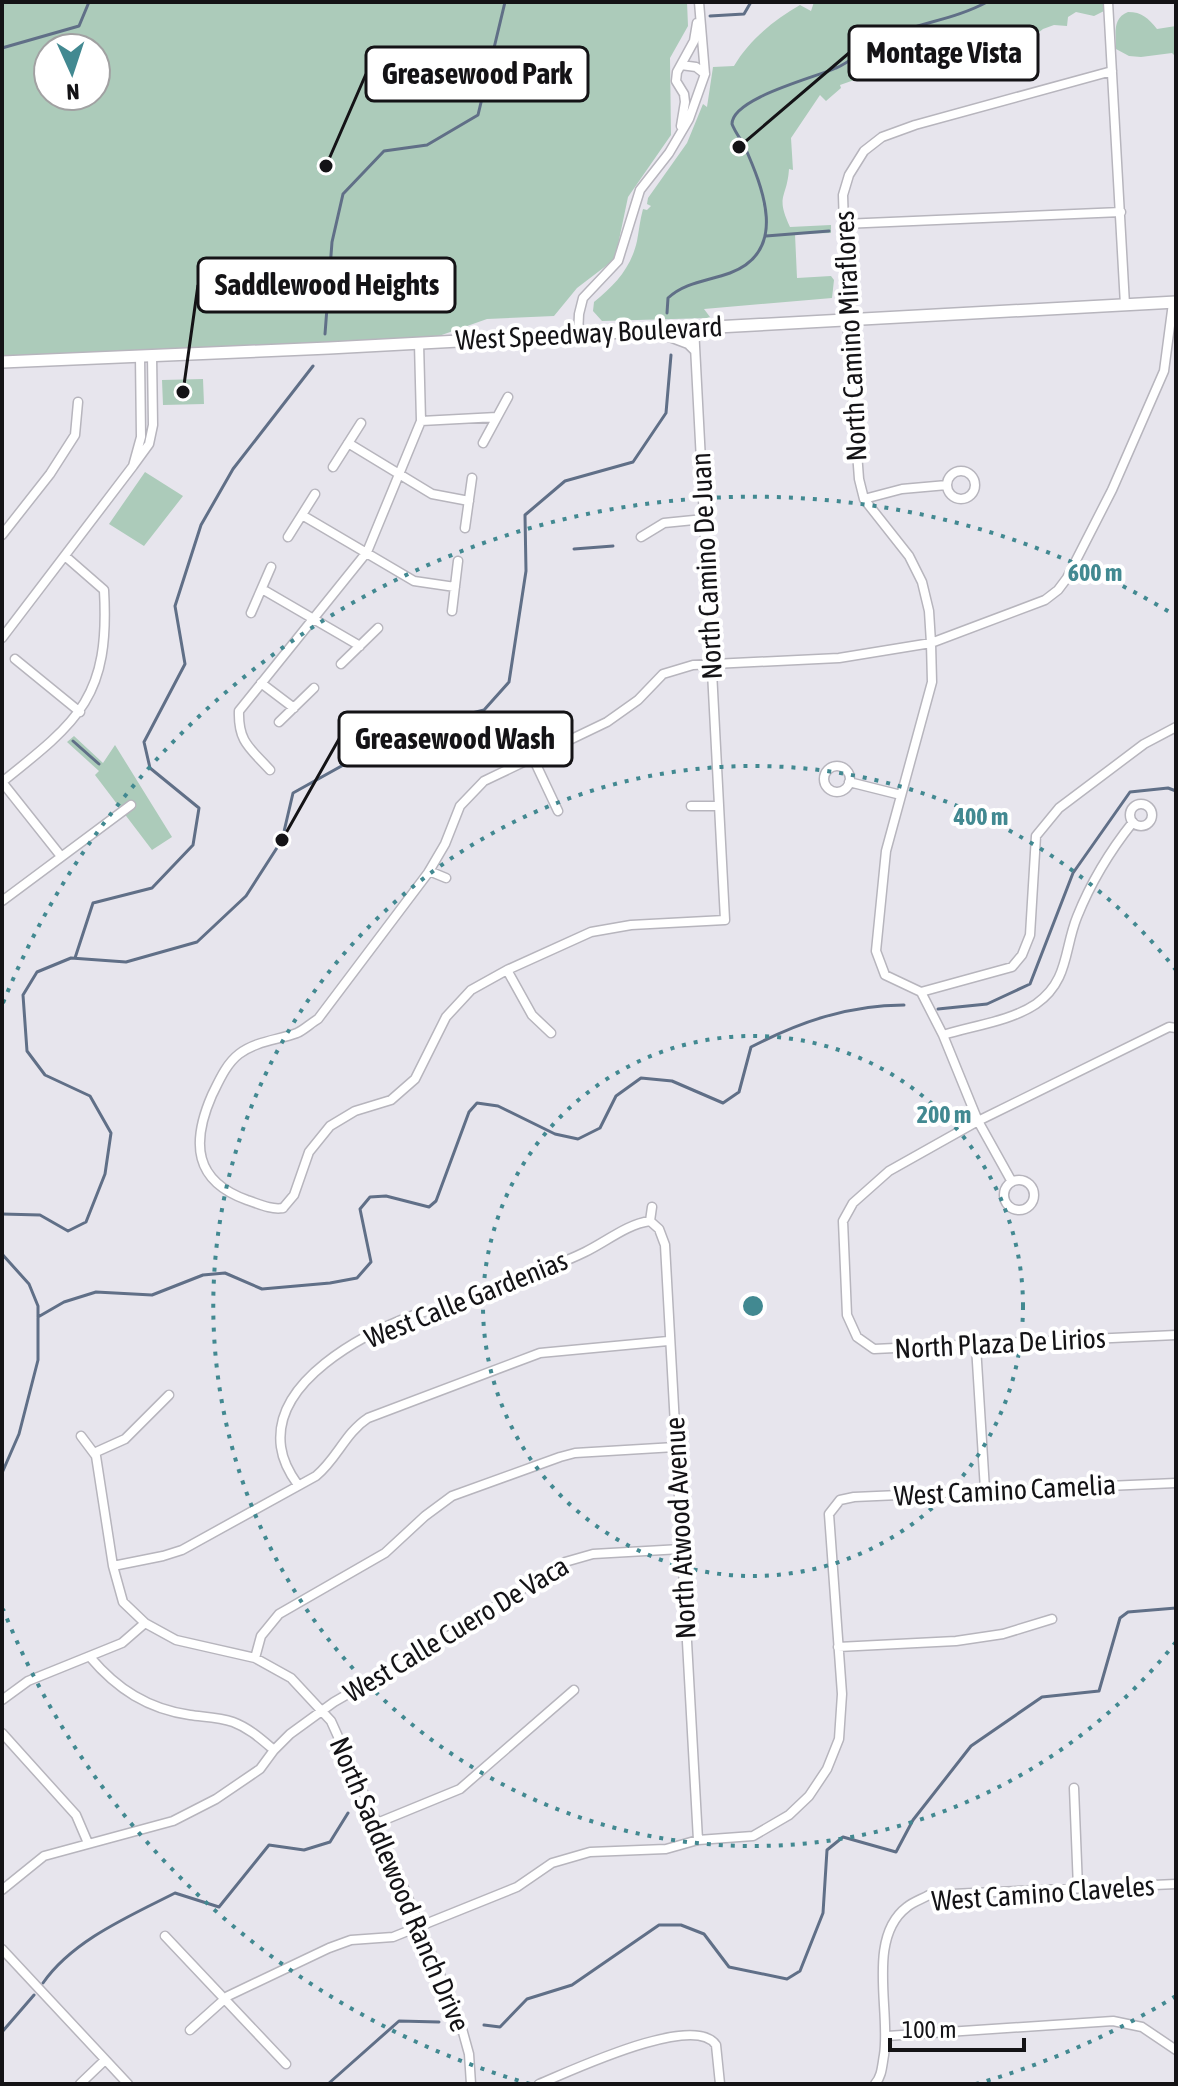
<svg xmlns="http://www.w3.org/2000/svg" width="1178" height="2086" font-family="'Asap Condensed',sans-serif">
  <rect width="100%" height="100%" fill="#e7e5ed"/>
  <path fill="#accbba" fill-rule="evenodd" d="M2 2H687L688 26 670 58 671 135 628 197 615 259 577 288 554 316 487 319 419 343 2 360ZM48 48H96V96H48Z
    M814 2H1104V11L1094 16 1076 12 1068 17 1067 26 1054 25 1043 29 1033 37 1002 48 985 49 959 60V65L937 72 896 71 894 66 840 85 841 88 826 101 820 95 791 138 793 170 789 169C787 199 775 195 790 227L831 225V233L795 234 797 278 831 276 834 280 832 298 704 309 710 317 708 318 602 321 593 311 594 302C615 285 631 268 637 241 639 230 640 220 643 209L647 210 651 206 647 204 648 198 687 143 703 104 707 107 713 67 734 66C749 40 774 20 800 5L811 11Z
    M1128 12C1142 12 1148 18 1157 29L1176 26V57L1172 53 1141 57 1129 56 1116 49C1116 34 1112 18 1128 12Z
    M203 379 204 404 163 405 162 380Z
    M145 472 183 496 144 546 109 524Z
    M74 736 103 763 115 745 172 837 152 850 95 775 99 771 67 742Z"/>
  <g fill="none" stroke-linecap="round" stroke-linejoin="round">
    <path stroke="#606f87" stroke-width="3" d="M710 16 744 14 751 2
      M2 48 79 26 89 2
      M766 236 829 231
      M667 313 668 298C685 282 708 281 730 273 789 251 763 188 744 145 740 138 735 132 732 124 732 98 814 78 836 68 851 62 863 49 877 42 912 23 952 21 987 2
      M325 334 332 242 343 194 384 151 427 145 478 115 505 2
      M574 549 613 546
      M73 741 99 764
      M75 958 93 903 152 888 193 845 199 808 150 768 144 742 185 664 175 606 201 525 233 469 313 366
      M938 1009 987 1004 1030 984 1073 873 1130 792 1168 788 1176 791
      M2 1214 40 1215 68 1231 86 1222 105 1174 111 1133 90 1096 45 1075 27 1051 23 995 37 972 71 958 126 962 197 942 246 896 282 840 293 793 408 729 484 710 509 682 526 571 525 515 565 481 633 462 666 413 671 355
      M2 1254 29 1284 38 1306V1360L19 1434 2 1473
      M38 1317 64 1302 96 1292 152 1295 203 1275 225 1273 262 1289 330 1283 357 1278 371 1262 360 1209 370 1197 386 1196 429 1207 436 1201 469 1112 477 1103 498 1106 555 1134 578 1139 600 1128 616 1096 641 1078 672 1081 723 1103 739 1092 751 1047C800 1022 848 1005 904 1005
      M43 1983C73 1940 130 1916 175 1893L219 1907 269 1845 304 1850 330 1842 348 1813
      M484 2025 500 2027 527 1999 572 1985 659 1925H681L704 1934 729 1967 787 1979 800 1971 823 1913 827 1850 843 1837 896 1852 913 1820 971 1746 1042 1697 1099 1691 1120 1618 1128 1612 1176 1608
      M2 2032 34 1995
      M328 2084 399 2021 439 2022"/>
    <defs>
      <path id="street" d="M1108 2 1125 305
        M681 65 696 67 705 74
        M681 126 685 102 684 94 676 81 677 72 694 41 697 23
        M843 224 1121 212
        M659 333 688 344 695 351
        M578 335 579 314 583 298 618 261 640 190 669 153 689 119 705 74 699 2
        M140 356 141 437 133 466 149 444 153 425 152 355
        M421 421 497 417
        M348 443 432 494 469 501
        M483 443 508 397
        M333 467 361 423
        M947 485a14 14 0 1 1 28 0a14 14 0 1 1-28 0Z
        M864 499 902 489 947 485
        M302 515 414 581 455 587
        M465 528 472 478
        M2 535 50 474 75 435 78 402
        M288 537 315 494
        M641 537 664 523 704 519
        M262 589 360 646
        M452 611 458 561
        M251 613 271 567
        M2 638 133 466
        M15 659 80 712
        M341 664 378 628
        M261 683 294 708
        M279 722 314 688
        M533 758 558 811
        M824 779a13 13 0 1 1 26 0a13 13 0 1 1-26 0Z
        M270 770C250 748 238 742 239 711L367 552 421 421 419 343
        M2 782C80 720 110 696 104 590L65 556
        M2 782 60 855
        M849 782 901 795
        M1130 815a11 11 0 1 1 22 0a11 11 0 1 1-22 0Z
        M691 806H718
        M429 871 446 878
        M2 901 131 805
        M507 970 532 1015 551 1033
        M921 992 1012 967 1022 955 1030 935 1036 836 1059 808 1144 744 1176 727
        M1176 1028 1169 1027 978 1121 889 1171 853 1203 843 1221 847 1315 857 1337 874 1349 1176 1335
        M943 1035C972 1026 1011 1021 1036 1004 1069 981 1064 949 1077 917 1091 882 1109 852 1133 822
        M1004 1195a15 15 0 1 1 30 0a15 15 0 1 1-30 0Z
        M1012 1182 978 1121 943 1035 921 992 885 975 876 951 886 851 932 682 931 643 929 611 922 582 909 556 864 499 859 479 847 319 843 195 849 175 864 151 882 137 915 125 1112 71
        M283 1208C271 1210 259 1204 247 1200 194 1181 191 1143 212 1095 219 1081 226 1064 239 1054 256 1041 278 1040 297 1033 304 1030 311 1023 318 1019L428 873 445 844 460 806 484 781 607 722 638 700 663 674 693 665 839 658 931 643 1045 600 1058 590 1067 578 1112 490 1164 371 1173 303
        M283 1208 294 1195 309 1152 330 1126 355 1111 391 1100 415 1079 446 1017 471 990 507 970 591 932 631 925 725 920 694 327
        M650 1221 659 1229 665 1245 698 1840
        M650 1221 652 1207
        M976 1346 985 1490
        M81 1436 96 1456 113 1566 123 1602 145 1623 176 1640 255 1658 291 1678 331 1721 377 1823 461 2025 469 2054 471 2084
        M94 1453 125 1439 169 1395
        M298 1485C290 1474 283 1462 281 1447 272 1381 363 1334 414 1315 427 1310 442 1309 455 1304 480 1296 504 1285 529 1275 547 1268 567 1261 585 1252 606 1242 627 1224 650 1221
        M113 1566 163 1556 182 1550 316 1476C337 1459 345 1433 368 1418L540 1353 668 1341
        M838 1647 956 1641 1003 1634 1052 1619
        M90 1657C117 1689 148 1709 190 1715 204 1717 219 1717 233 1722 249 1728 261 1739 274 1750
        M255 1658 261 1636 279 1614 385 1553 425 1516 452 1496 560 1457 575 1453 675 1447
        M2 1700 28 1681 122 1643 145 1623
        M2 1733 76 1815 88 1843
        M1074 1788 1078 1888
        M377 1823 460 1789 574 1690
        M2 1890 44 1856 173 1821 216 1799 260 1769 274 1750 290 1734 334 1702 447 1637 565 1562 593 1554 681 1549
        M165 1936 286 2064
        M2 1949 128 2084
        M190 2030 228 1996 329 1948 351 1940 393 1937 517 1887 552 1863 590 1852 666 1849 698 1840 753 1836 789 1815 809 1796 827 1769 839 1739 842 1694 829 1514 840 1500 854 1497 1176 1483
        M887 2036 1113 2021 1142 2027 1176 2050
        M80 2084 105 2060
        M539 2084C569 2072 694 2012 716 2045L720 2084
        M875 2084C882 2076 882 2066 884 2055 891 2012 866 1938 907 1907 913 1902 922 1899 929 1895L1176 1884"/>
      <path id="secondary" d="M2 362 329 348 1176 302"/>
    </defs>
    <use href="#street" stroke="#b7b5bd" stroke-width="11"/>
    <use href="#secondary" stroke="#b7b5bd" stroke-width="14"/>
    <use href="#street" stroke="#fff" stroke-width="8"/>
    <use href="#secondary" stroke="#fff" stroke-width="11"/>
  </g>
  <g fill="none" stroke="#428991" stroke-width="4" stroke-dasharray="4 8">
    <circle cx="753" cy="1306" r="270"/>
    <path d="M1176 1642A540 540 0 1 1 1176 970"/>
    <path d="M1176 1996A809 809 0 0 1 976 2084M530 2084A809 809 0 0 1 3 1609M3 1003A809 809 0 0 1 1176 616"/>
  </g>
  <g text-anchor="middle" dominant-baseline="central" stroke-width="8" stroke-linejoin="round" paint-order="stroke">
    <g font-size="28" fill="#141316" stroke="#fff">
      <text transform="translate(589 333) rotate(-3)">West Speedway Boulevard</text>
      <text transform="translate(850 336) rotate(-93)">North Camino Miraflores</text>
      <text transform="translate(706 566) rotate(-93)">North Camino De Juan</text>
      <text transform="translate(466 1299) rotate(-22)">West Calle Gardenias</text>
      <text transform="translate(1000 1343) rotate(-3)">North Plaza De Lirios</text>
      <text transform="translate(1005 1490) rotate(-3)">West Camino Camelia</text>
      <text transform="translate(680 1528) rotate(-93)">North Atwood Avenue</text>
      <text transform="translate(456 1629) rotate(-31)">West Calle Cuero De Vaca</text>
      <text transform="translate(400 1884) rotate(67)">North Saddlewood Ranch Drive</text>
      <text transform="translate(1043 1893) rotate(-4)">West Camino Claveles</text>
    </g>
  </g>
  <circle cx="753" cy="1306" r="12" fill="#428991" stroke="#fff" stroke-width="4"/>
  <g font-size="24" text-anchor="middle" font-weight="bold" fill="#428991" stroke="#fff" stroke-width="8" stroke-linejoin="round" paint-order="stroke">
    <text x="1095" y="581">600 m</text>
    <text x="981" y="825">400 m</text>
    <text x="944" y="1123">200 m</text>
  </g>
  <path fill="none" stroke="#141316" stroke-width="3" d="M739 147L849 53M326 166L366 74M183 392L198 285M282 840L339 739"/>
  <g fill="#141316" stroke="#fff" stroke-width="3">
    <circle cx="739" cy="147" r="8"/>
    <circle cx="326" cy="166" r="8"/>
    <circle cx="183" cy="392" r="8"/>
    <circle cx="282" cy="840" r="8"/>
  </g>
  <g fill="#fff" stroke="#141316" stroke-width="3">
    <rect x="849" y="26" width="189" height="54" rx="8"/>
    <rect x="366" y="47" width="222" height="54" rx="8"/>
    <rect x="198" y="258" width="257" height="54" rx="8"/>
    <rect x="339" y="712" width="233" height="54" rx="8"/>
  </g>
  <g font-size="30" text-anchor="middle" font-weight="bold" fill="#141316">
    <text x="944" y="63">Montage Vista</text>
    <text x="477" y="84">Greasewood Park</text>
    <text x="327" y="295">Saddlewood Heights</text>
    <text x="455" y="749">Greasewood Wash</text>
  </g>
  <rect width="1178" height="2086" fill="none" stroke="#141316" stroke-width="8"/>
  <g transform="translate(72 72) rotate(177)"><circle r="38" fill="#ffffff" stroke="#a1a1a2" stroke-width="2"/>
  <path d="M0-6L14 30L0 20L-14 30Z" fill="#428991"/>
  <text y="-12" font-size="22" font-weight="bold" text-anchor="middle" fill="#141316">N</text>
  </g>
  <path d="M890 2038v12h134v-12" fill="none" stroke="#141316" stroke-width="4"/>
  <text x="902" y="2038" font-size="24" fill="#141316" stroke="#ffffff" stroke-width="6" paint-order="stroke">100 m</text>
</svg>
